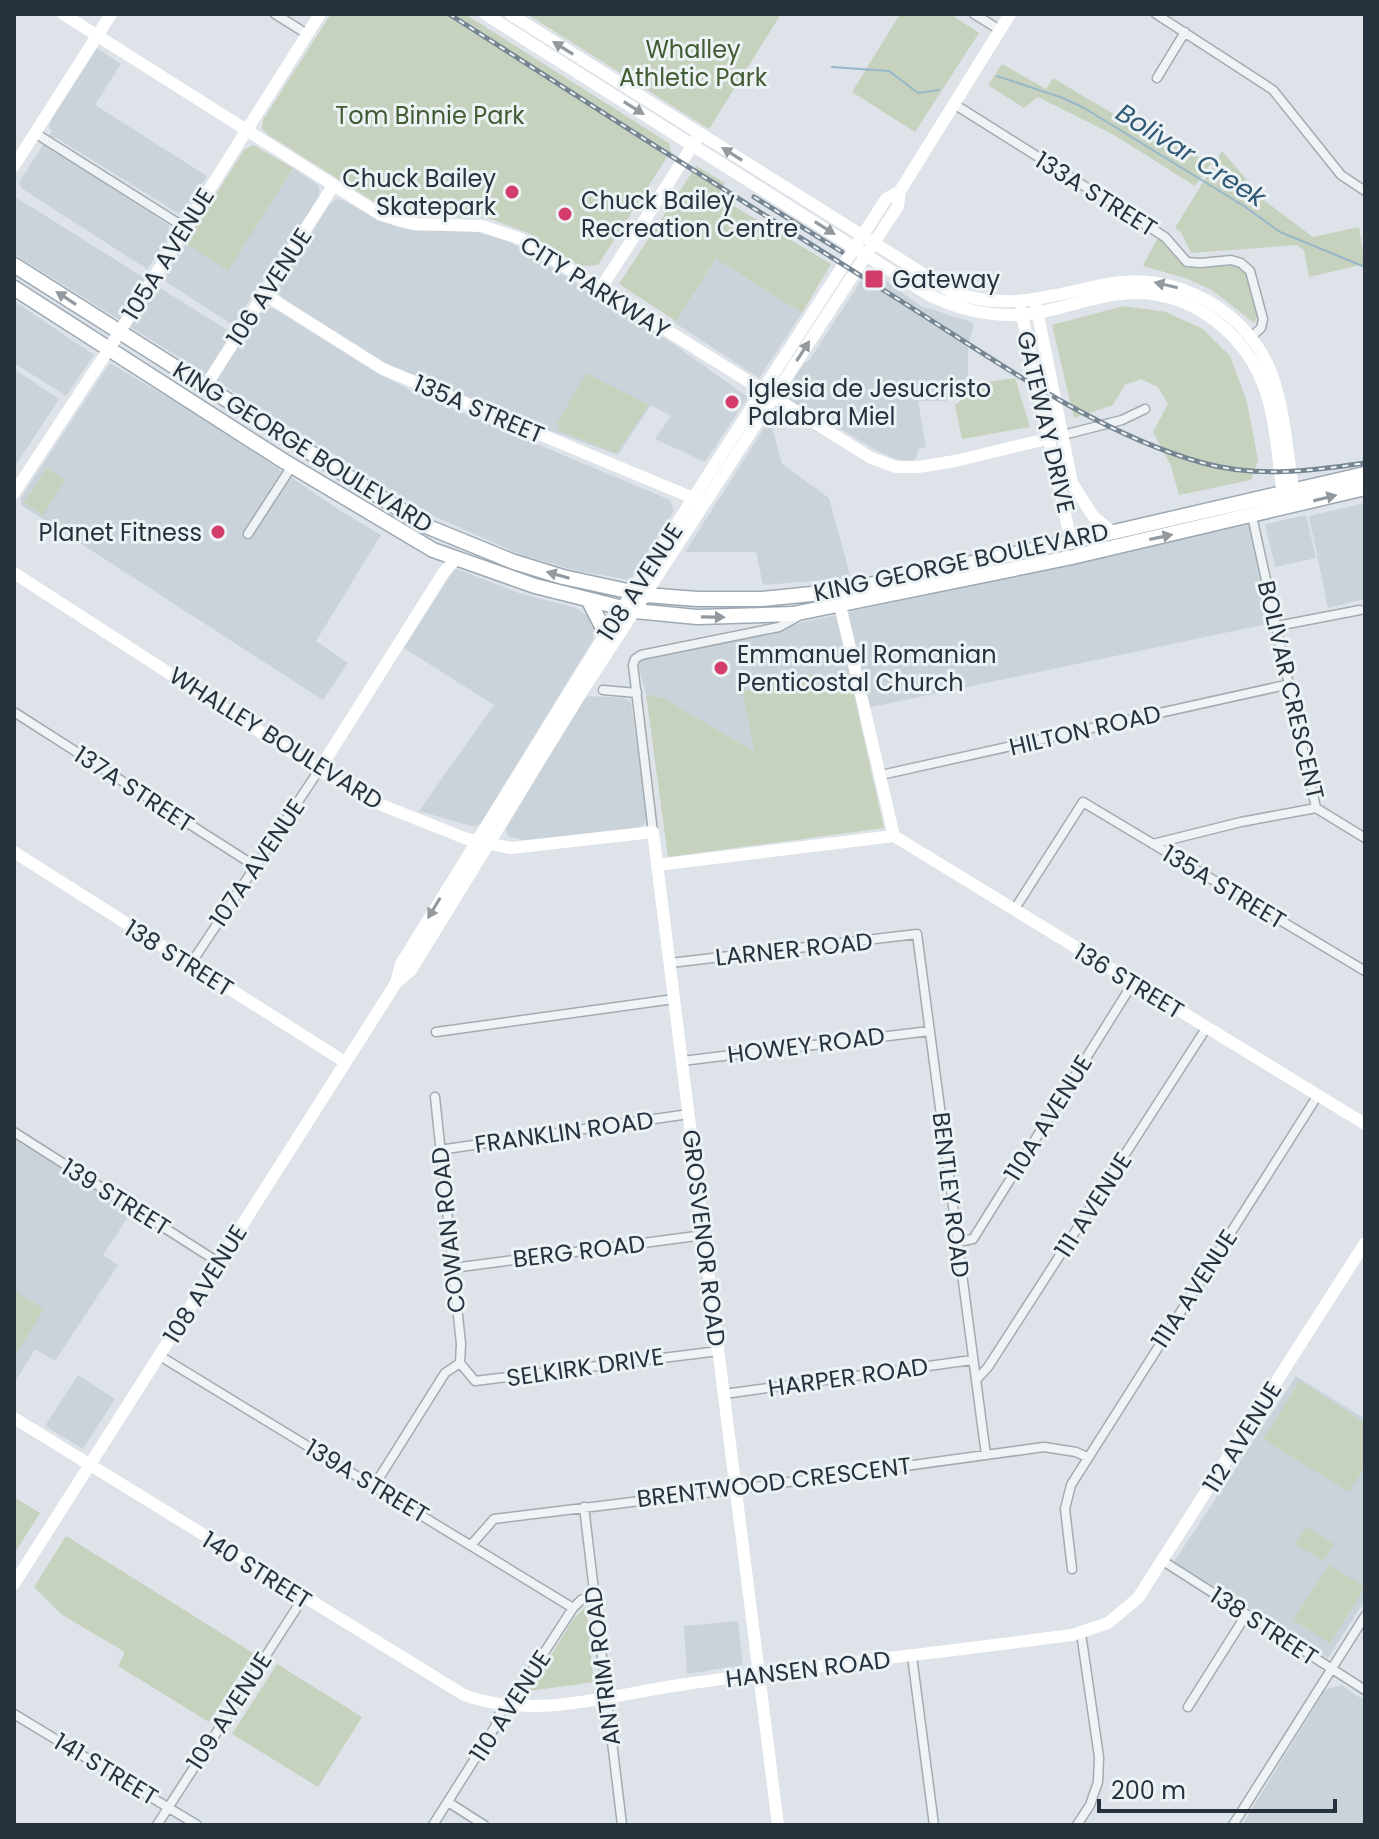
<svg xmlns="http://www.w3.org/2000/svg" width="1379" height="1839" font-family="Poppins,sans-serif">
  <rect width="100%" height="100%" fill="#dde3e8"/>
  <path fill="#cbd3da" d="M97 48 121 64 95 105 207 176 186 209 178 213 55 137 49 147 169 225 170 236 147 269 21 188 19 182 52 131 49 128 51 120Z
    M293 168 319 186V197L233 325 163 280 185 243 228 270Z
    M14 196 243 340 262 310 273 308 374 371 416 393 670 500 674 511 630 580 578 571 524 556 429 514 14 254Z
    M337 199 345 201 378 220 400 228 417 231 469 230 509 241 669 341 748 397 705 462 655 439 671 416 651 405 618 455 538 426 385 363 282 298 278 292 279 284 329 205Z
    M716 259 802 313 759 378 675 323Z
    M872 271 921 306 974 323 968 347V376L946 401H918L926 447 918 449 917 457 912 461 895 459 872 448 804 407 797 406 790 402 787 394 789 386 804 363 809 361 860 282Z
    M14 301 94 355 66 396 14 363Z
    M110 363 201 417 341 511 381 535 316 641 348 663 323 700 21 505V497Z
    M14 369 59 399 14 468Z
    M770 419 782 464 829 498 851 578 763 585 756 552H685Z
    M1365 503V599L1328 608 1309 516Z
    M1306 515 1316 558 1275 567 1265 524Z
    M1258 523 1281 621 857 710 851 686 818 694 742 691 756 753 663 698 646 694 638 665 643 657Z
    M455 568 519 593 576 608 591 618 595 629 593 640 481 823 475 827 419 811 494 705 404 648Z
    M589 696 623 698 631 702 647 819 645 823 639 829 525 841 508 836 506 829 582 700Z
    M14 1139 132 1211 103 1255 118 1265 55 1361 35 1349 14 1384Z
    M78 1375 115 1399 83 1449 45 1426Z
    M1296 1376 1365 1419V1600L1328 1658 1174 1562Z
    M738 1621 743 1665 687 1674 684 1626Z
    M1341 1685 1365 1701V1825H1242L1325 1690Z"/>
  <path fill="#c6d2be" d="M331 14H465L669 143 671 151 598 265 580 266 528 233 488 218 412 215 392 211 376 203 267 134 262 128 263 120Z
    M527 14H781L709 129Z
    M900 14H950L979 33 915 132 852 92Z
    M1002 64 1046 89 1053 78 1122 119 1211 163 1195 186 1114 135 1038 97 1024 108 988 85Z
    M253 145 293 168 228 271 185 243 244 150Z
    M1222 151 1265 201 1313 237 1359 227 1365 264 1309 277 1304 250 1297 245 1191 253 1181 232 1175 228Z
    M696 166 725 183 717 196 831 264 802 313 716 259 675 323 673 319 619 284Z
    M1161 238 1176 258 1188 268 1236 264 1248 273 1258 316 1254 323 1212 290 1185 278 1143 266 1157 239Z
    M1124 306 1166 312 1203 329 1230 356 1247 402 1258 460 1251 480 1179 495 1171 466 1153 432 1168 404 1158 387 1141 379 1125 385 1113 405 1074 418 1052 325Z
    M586 373 649 405 616 453 557 430 559 426 556 425Z
    M1015 378 1030 427 962 439 955 405 987 382Z
    M47 468 65 480 43 515 24 503Z
    M812 674 818 694 852 686 884 828 668 857 646 694 663 698 755 752 742 692Z
    M14 1290 44 1309 14 1357Z
    M1300 1381 1365 1423V1467L1349 1492 1263 1439Z
    M14 1497 40 1513 14 1554Z
    M1306 1527 1334 1544 1323 1561 1295 1544Z
    M66 1536 253 1653 209 1722 118 1666 125 1652 61 1614 34 1587Z
    M1329 1565 1365 1587 1330 1643 1293 1620Z
    M586 1607 594 1682 529 1691 574 1618Z
    M277 1664 362 1717 318 1787 232 1734Z"/>
  <g fill="none" stroke-linecap="round" stroke-linejoin="round">
    <path stroke="#97b7ca" stroke-width="2" d="M832 67 889 71 918 93 939 90
      M997 76 1063 98 1084 108 1244 206 1280 232 1365 267"/>
    <defs>
      <path id="street" d="M275 14 307 34
        M974 14 1000 30
        M1156 14 1273 90 1341 175 1365 191
        M1157 78 1185 32
        M954 104 1165 237 1187 262 1201 263 1231 260 1241 263 1250 271 1263 319 1261 328 1251 337
        M35 133 184 227
        M1063 435 1122 420 1145 409
        M1252 516 1316 808 1365 838
        M248 534 292 466
        M1277 626 1360 610
        M603 690 637 693
        M14 712 255 866
        M881 775 1290 684
        M653 832 633 665 635 659 641 655 779 627 797 617
        M1153 844 1241 822 1316 808
        M1014 910 1083 802 1365 971
        M670 963 917 934 986 1455
        M190 965 319 770
        M436 1032 674 999
        M682 1061 930 1031
        M435 1097 461 1344 460 1363
        M14 1132 218 1262
        M439 1150 689 1114
        M958 1242 973 1239 1133 983
        M453 1268 704 1235
        M160 1356 573 1608
        M460 1363 475 1381 719 1351
        M976 1380 988 1367 1207 1027
        M724 1394 972 1360
        M374 1486 445 1373 460 1363
        M584 1507 622 1825
        M471 1545 494 1519 746 1488 1044 1447 1076 1452 1087 1457
        M1163 1561 1365 1690
        M1072 1569 1065 1509 1071 1485 1318 1095
        M912 1656 934 1825
        M1188 1707 1246 1615
        M14 1714 197 1825
        M448 1802 484 1825
        M157 1825 303 1598
        M433 1825 495 1727 498 1716 516 1696 573 1608 581 1600 593 1595
        M1077 1825 1090 1805 1098 1782 1099 1757 1081 1633
        M1233 1825 1365 1616"/>
      <path id="primary" d="M14 265 426 526 514 562 563 577 646 595 697 599H762L841 591 1071 542 1365 474
        M14 288 282 460 433 550 535 586 635 611 697 617 793 614 1072 557 1365 488
        M589 601 606 634"/>
    </defs>
    <use href="#street" stroke="#a2abb2" stroke-width="11"/>
    <use href="#primary" stroke="#9ca9b4" stroke-width="17"/>
    <use href="#street" stroke="#f0f3f6" stroke-width="8"/>
    <path stroke="#fff" stroke-width="12" d="M63 14 381 215 414 224 482 226 521 239 871 458 896 467H918L955 461 1063 435
      M485 14 929 295C956 308 981 315 1012 315 1048 315 1084 298 1120 294 1185 286 1246 330 1266 392 1277 426 1278 465 1284 500
      M510 14 952 292C1008 312 1052 295 1107 284 1176 270 1250 311 1273 378 1286 416 1287 458 1295 498
      M14 166 111 14
      M601 288 696 140
      M264 294 383 369 698 500
      M1036 305 1072 483 1093 516 1111 531
      M1021 310 1071 542
      M205 387 333 186
      M14 493 103 358 320 14
      M14 573 319 770 379 804 467 839 511 848 653 832 778 1825
      M840 605 894 836
      M319 770 444 572 455 560
      M894 836 1365 1124
      M14 852 345 1062
      M657 865 894 836
      M396 983 411 970 581 693 898 206 900 191 1010 14
      M14 1418 464 1695C534 1721 614 1694 686 1684 814 1666 943 1652 1072 1635L1108 1623 1138 1598 1365 1243
      M14 1584 396 983 401 964 596 649 886 199 900 191"/>
    <use href="#primary" stroke="#fff" stroke-width="14"/>
    <defs>
      <path id="rail" d="M449 14C600 111 752 208 904 303 996 361 1098 434 1203 463 1257 478 1310 471 1365 463
        M754 197 842 252"/>
    </defs>
    <use href="#rail" stroke="#768592" stroke-width="5"/>
    <use href="#rail" stroke="#edf2f5" stroke-width="2" stroke-dasharray="6" stroke-linecap="butt"/>
  </g>
  <defs><path id="oneway-solid" d="M-6-.8H1V-3.2L6.5 0L1 3.2V.8H-6Z" transform="scale(2)"/></defs>
  <g fill="#92999f">
    <use href="#oneway-solid" transform="translate(563 48) rotate(-148)"/>
    <use href="#oneway-solid" transform="translate(634 108) rotate(32)"/>
    <use href="#oneway-solid" transform="translate(732 154) rotate(-148)"/>
    <use href="#oneway-solid" transform="translate(825 228) rotate(32)"/>
    <use href="#oneway-solid" transform="translate(1166 285) rotate(-167)"/>
    <use href="#oneway-solid" transform="translate(66 298) rotate(-147)"/>
    <use href="#oneway-solid" transform="translate(803 351) rotate(-57)"/>
    <use href="#oneway-solid" transform="translate(1325 498) rotate(-14)"/>
    <use href="#oneway-solid" transform="translate(1161 537) rotate(-12)"/>
    <use href="#oneway-solid" transform="translate(558 575) rotate(-164)"/>
    <use href="#oneway-solid" transform="translate(713 617) rotate(1)"/>
    <use href="#oneway-solid" transform="translate(434 908) rotate(121)"/>
  </g>
  <g fill="#d33c6b" stroke="#edf2f5" stroke-width="3">
    <circle cx="512" cy="192" r="8"/>
    <circle cx="565" cy="214" r="8"/>
    <rect x="864" y="269" width="20" height="20" rx="4"/>
    <circle cx="732" cy="402" r="8"/>
    <circle cx="218" cy="532" r="8"/>
    <circle cx="721" cy="668" r="8"/>
  </g>
  <g text-anchor="middle" dominant-baseline="central" stroke-width="6" stroke-linejoin="round" paint-order="stroke">
    <g font-size="24" fill="#415b33" stroke="#edf2f5">
      <text x="693" y="49">Whalley<tspan x="693" dy="28">Athletic Park</tspan></text>
      <text x="430" y="115">Tom Binnie Park</text>
    </g>
    <g font-size="24" fill="#26333f" stroke="#edf2f5" text-anchor="start">
      <text x="496" y="178" text-anchor="end">Chuck Bailey<tspan x="496" dy="28">Skatepark</tspan></text>
      <text x="581" y="200">Chuck Bailey<tspan x="581" dy="28">Recreation Centre</tspan></text>
      <text x="892" y="279">Gateway</text>
      <text x="748" y="388">Iglesia de Jesucristo<tspan x="748" dy="28">Palabra Miel</tspan></text>
      <text x="202" y="532" text-anchor="end">Planet Fitness</text>
      <text x="737" y="654">Emmanuel Romanian<tspan x="737" dy="28">Penticostal Church</tspan></text>
    </g>
    <g font-size="24" fill="#26333f" stroke="#edf2f5">
      <text transform="translate(1096 194) rotate(32)">133A STREET</text>
      <text transform="translate(168 254) rotate(-58)">105A AVENUE</text>
      <text transform="translate(269 287) rotate(-57)">106 AVENUE</text>
      <text transform="translate(595 287) rotate(32)">CITY PARKWAY</text>
      <text transform="translate(479 409) rotate(23)">135A STREET</text>
      <text transform="translate(1046 422) rotate(77)">GATEWAY DRIVE</text>
      <text transform="translate(303 447) rotate(32)">KING GEORGE BOULEVARD</text>
      <text transform="translate(961 562) rotate(-12)">KING GEORGE BOULEVARD</text>
      <text transform="translate(640 582) rotate(-57)">108 AVENUE</text>
      <text transform="translate(1291 690) rotate(77)">BOLIVAR CRESCENT</text>
      <text transform="translate(1085 730) rotate(-13)">HILTON ROAD</text>
      <text transform="translate(276 738) rotate(32)">WHALLEY BOULEVARD</text>
      <text transform="translate(134 789) rotate(33)">137A STREET</text>
      <text transform="translate(257 863) rotate(-56)">107A AVENUE</text>
      <text transform="translate(1224 887) rotate(31)">135A STREET</text>
      <text transform="translate(794 949) rotate(-6)">LARNER ROAD</text>
      <text transform="translate(179 958) rotate(32)">138 STREET</text>
      <text transform="translate(1129 981) rotate(31)">136 STREET</text>
      <text transform="translate(806 1045) rotate(-7)">HOWEY ROAD</text>
      <text transform="translate(1048 1118) rotate(-58)">110A AVENUE</text>
      <text transform="translate(564 1132) rotate(-8)">FRANKLIN ROAD</text>
      <text transform="translate(951 1195) rotate(83)">BENTLEY ROAD</text>
      <text transform="translate(116 1197) rotate(32)">139 STREET</text>
      <text transform="translate(1093 1205) rotate(-57)">111 AVENUE</text>
      <text transform="translate(448 1230) rotate(-96)">COWAN ROAD</text>
      <text transform="translate(704 1238) rotate(83)">GROSVENOR ROAD</text>
      <text transform="translate(579 1251) rotate(-7)">BERG ROAD</text>
      <text transform="translate(205 1284) rotate(-58)">108 AVENUE</text>
      <text transform="translate(1194 1289) rotate(-57)">111A AVENUE</text>
      <text transform="translate(585 1367) rotate(-8)">SELKIRK DRIVE</text>
      <text transform="translate(848 1377) rotate(-8)">HARPER ROAD</text>
      <text transform="translate(1242 1437) rotate(-58)">112 AVENUE</text>
      <text transform="translate(367 1481) rotate(31)">139A STREET</text>
      <text transform="translate(774 1482) rotate(-7)">BRENTWOOD CRESCENT</text>
      <text transform="translate(257 1570) rotate(32)">140 STREET</text>
      <text transform="translate(1264 1626) rotate(33)">138 STREET</text>
      <text transform="translate(602 1666) rotate(-97)">ANTRIM ROAD</text>
      <text transform="translate(808 1669) rotate(-7)">HANSEN ROAD</text>
      <text transform="translate(510 1706) rotate(-57)">110 AVENUE</text>
      <text transform="translate(229 1711) rotate(-57)">109 AVENUE</text>
      <text transform="translate(106 1769) rotate(31)">141 STREET</text>
    </g>
    <g font-size="26" font-style="italic" fill="#2f5974" stroke="#edf2f5">
      <text transform="translate(1191 155) rotate(32)">Bolivar Creek</text>
    </g>
  </g>
  <rect width="1379" height="1839" fill="none" stroke="#26333f" stroke-width="32"/>
  <path d="M1099 1799v12h236v-12" fill="none" stroke="#26333f" stroke-width="4"/>
  <text x="1111" y="1799" font-size="24" fill="#26333f" stroke="#edf2f5" stroke-width="6" paint-order="stroke">200 m</text>
</svg>
